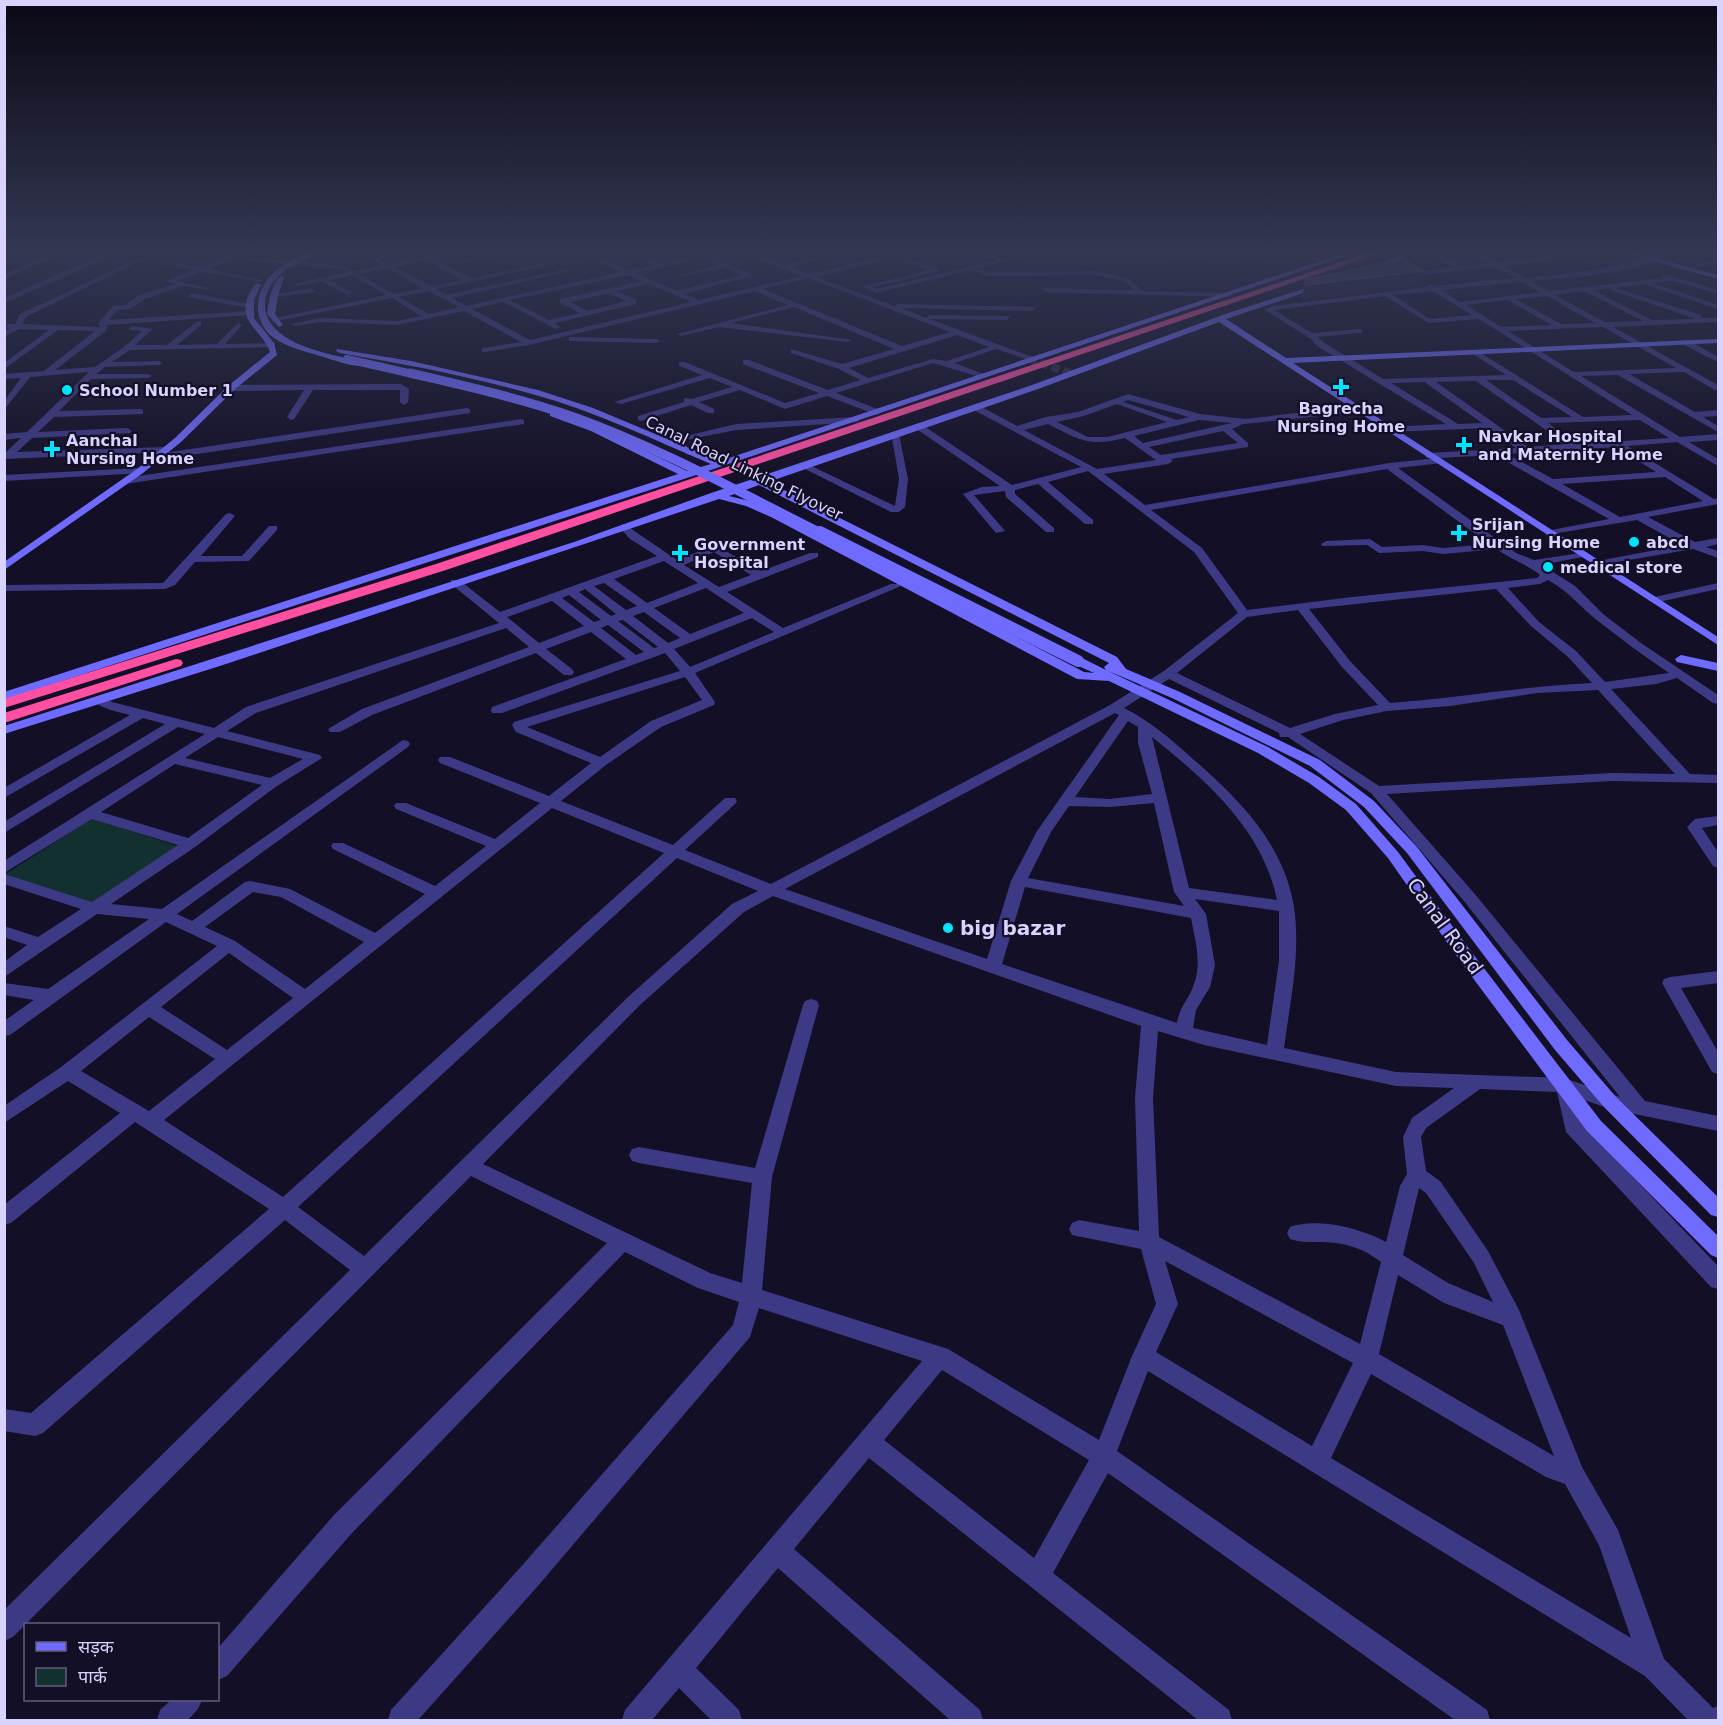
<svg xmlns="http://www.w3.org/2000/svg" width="1723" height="1725" font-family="'DejaVu Sans','Noto Sans Devanagari',sans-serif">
  <rect width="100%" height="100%" fill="#130f26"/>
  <path fill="#12302f" d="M93 818 180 847 94 907 4 875Z"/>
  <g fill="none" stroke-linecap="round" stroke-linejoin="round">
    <path stroke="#312d47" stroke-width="8" stroke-dasharray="8 4" stroke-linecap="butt" d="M1029 359 1070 373"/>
    <path fill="#3d3a85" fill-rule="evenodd" d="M75 248H87L54 257 4 279V274L50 255Z
      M121 248H131L4 303V298L67 270Z
      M166 248H176L134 264 26 317 22 324 100 327 98 323 113 306 125 305 139 295 175 284 166 281 193 270 165 264V262L200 267 227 257 201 248H212L238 256 345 266 354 271 382 265 360 252 370 248H383L369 253 389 264 464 248H479L433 259 471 278 551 262 554 264 436 289 446 295 567 269 570 271 452 298 466 306 621 272 568 248H577L629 270 654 265 618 248H627L661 264 731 248H741L784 265 845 248H857L791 267 810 274 885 256 861 248C872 248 880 253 891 254 903 255 918 248 931 248L900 257 937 268 939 271 873 287 877 289 996 260 963 248C977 248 991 258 1004 258 1021 257 1037 248 1055 248L976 269 989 272 1098 271 1128 278 1142 291 1229 293 1233 295 1229 297 1045 292 1042 288 1134 290 1124 281 1098 275 989 276 971 270 876 293 864 288V286L930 270 892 258 816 277 894 306 898 304 1036 307 1033 311 901 308 926 318 929 315 1010 316 1007 320 930 319 1032 357V361L996 349 955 363 983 374V378L933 363 836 393 880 410 881 412 877 415 827 396 785 409 740 390 699 402 714 409V413H708L691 405 641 421 638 420V416L684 402V398L692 399 732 387 710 378 621 404 614 402 702 375 679 366V362H685L785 403 819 393 743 364V360H749L828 390 860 380 839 369 791 353V349L842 364 894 349 794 307 731 323 852 340 848 342 719 327 681 336 677 334 788 305 755 291 529 345 485 352H482V348L521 342 464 311 397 325 320 322 295 326 291 324 320 318 397 321 421 316 392 298 272 322V318H275L386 295 352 275 329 280 352 292 349 296 321 281 298 286 295 284 347 272 343 270 234 259 208 269 262 280V282L201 272 177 281 209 288V290L183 286 145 299 130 309 118 310 109 320 248 311 251 315 107 325 106 331 55 370 95 367 125 346 142 331 130 330 129 328 133 326 153 329 135 345H167L198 321H201V325L177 345 217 344 238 323 242 325 225 344 272 343H275V347L130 350 112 362 159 361 163 363 159 365 105 367 96 374H148L152 376 148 378 91 379 59 411 140 409 143 410V414L54 417 38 432 127 428 132 431 130 433 32 438 17 452 166 447 171 450 169 452 4 459 5 453 21 438 4 440V434L27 432 89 372 30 377 4 410V401L21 378 4 379V374L44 371 95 331 58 330 4 369V363L49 330 19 329 4 337V331L10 328H7V324H15L20 314 130 262ZM736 251 802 276 699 300 683 294 751 276V274L711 257ZM704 258 719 265 680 275V277L725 267 742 275 677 291 635 273ZM425 260 463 280 431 286 394 267ZM387 268 423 288 394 294 359 274ZM628 275 642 281 560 299V303L580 313 549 320 510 300ZM809 278 950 332 902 346 763 289ZM649 284 691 302 530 340 472 309 503 302 556 329 560 327 555 323 636 304V300L617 291ZM429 291 459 307 429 314 399 297ZM609 293 626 301 588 311 570 302ZM957 335 989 347 947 361 933 359 868 378 849 368Z
      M514 248 523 249 464 263 461 261Z
      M1061 248 1194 254 1237 248H1258L1194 258Z
      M1273 248 1300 253 1317 248H1328L1307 255 1329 262 1326 264 1284 253 1245 259 1242 257 1274 251Z
      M1463 248H1472L1482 254 1500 248H1510L1487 257 1497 262 1613 248 1582 257 1503 266 1525 278 1554 275 1606 268 1654 256 1672 248H1682C1639 274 1580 277 1531 281L1549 291 1663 278 1661 276 1664 274 1718 290V294L1673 281 1652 283 1718 305V309L1644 284 1616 288 1701 315V318H1718V322L1613 327 1718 385V390H1715L1684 372 1629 374 1695 412 1718 410V416L1703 417 1718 426V432L1618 375 1581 376 1680 437 1718 434V440L1689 442 1718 459V466L1677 442 1627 446 1714 499 1718 498V504L1648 517 1695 542 1718 538V544L1706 547 1718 551V558L1693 549 1594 566 1593 564 1598 561 1682 545 1637 520 1546 535V531L1609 519 1495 455 1439 458 1444 461 1442 463 1398 468 1516 553 1534 560 1587 552V556L1542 565 1575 586 1603 614 1641 643 1718 695V704L1713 703 1677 678 1656 684 1611 689 1690 774 1718 775V783L1612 781 1387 794 1474 893 1645 1101 1718 1116V1131L1610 1109 1576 1097 1582 1124 1718 1266V1289L1711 1287 1566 1132 1557 1092 1480 1089 1426 1128 1421 1137 1426 1171 1440 1181 1488 1251 1519 1310 1582 1467 1618 1530 1664 1659 1713 1708 1718 1706V1720H1688L1645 1676 1148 1371 1117 1451 1487 1710 1490 1720H1455L1108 1473 1053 1573 1229 1710 1232 1720H1198L869 1458 794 1549 980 1710 983 1720H950L778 1568 696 1668 739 1710 742 1720H711L679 1688 652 1720H622L625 1710 922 1361 759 1308 750 1337 537 1587 418 1720H388L391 1710 519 1569 733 1325 739 1302 698 1288 625 1252 352 1533 227 1676 218 1680V1648L334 1515 607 1243 471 1176 13 1637 4 1641V1610L350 1270 285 1220 43 1433 35 1436 4 1431V1409L31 1413 269 1209 135 1122 11 1223 4 1225V1205L120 1113 68 1081 4 1123V1106L61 1067 217 946 166 922 10 1035 4 1036V1021L34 1000 4 995V983L48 989 149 919 97 914 4 977V962L27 945 4 937V926L38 937 81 909 4 884V874L92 902 178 845 92 819 4 873V861L205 734 178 727 4 833V822L165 724 143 718 4 798V788L130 715C117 711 102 710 93 700L94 697H104L112 702 214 728 246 707 499 623 451 584V580H459L500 612 657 556 630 539 619 527 624 524 677 560 715 545 761 571 810 553H818V557L727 592 783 628 891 584H899L901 586 695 673 715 702 714 705 661 727 606 765 561 801 673 845 725 798H735L737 801 735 804 685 850 771 884 1110 705 1164 671 1238 613 1194 552 1088 471 1048 482 1093 520V524H1085L1038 484 1015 490V494L1054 528V532H1046L1006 497 1005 491 974 495 1005 531 996 533 963 494 982 487 1000 486 915 428V424H921L1012 485 1081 467 972 409V405H978L1017 426 1046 417 1078 412 1128 394 1200 414 1245 419 1358 406 1362 409 1358 412 1243 424 1232 429 1248 443V447L1171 459 1173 461 1168 464 1104 474 1145 505 1389 463 1438 458H1427L1425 456 1430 453 1516 448 1489 428 1388 432V428L1391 427 1446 424 1317 346 1311 339 1265 310 1272 306 1427 287 1430 284 1435 286 1516 278 1495 267 1411 276 1408 274 1452 267 1429 253 1431 250 1461 266 1489 263ZM1522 282 1540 292 1460 302 1441 290ZM1610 288 1611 290 1696 319 1652 320 1593 290ZM1433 291 1472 315 1430 319 1393 295ZM1584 291 1643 321 1605 322 1555 295ZM1385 296 1429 323 1479 319 1632 415 1583 417 1476 350 1472 352 1473 354 1506 375 1383 379 1323 342 1318 337 1359 333H1362V329L1312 333 1274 310ZM1547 296 1595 323 1561 324 1516 299ZM1507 300 1552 325 1501 327 1466 305ZM1603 327 1676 368 1574 372 1508 331ZM1486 380H1513L1572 417 1541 418ZM1476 381 1566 444 1528 447 1436 382ZM1426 382V383L1482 423 1458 424 1391 383ZM1128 400 1189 417 1177 420 1123 402ZM1117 404 1167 422 1107 437H1088L1057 422 1084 416ZM1199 420 1232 423 1143 443 1134 436ZM1640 420 1669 438 1577 444 1548 423ZM1048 424C1080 440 1088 447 1125 438L1156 460 1097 469 1024 430ZM1223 431 1238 443 1161 455 1149 447ZM1616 447 1656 472 1553 479 1507 454ZM1387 469 1489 544 1443 548 1423 545 1382 547 1370 539 1326 541 1321 544 1322 546 1367 545 1379 553 1423 551 1443 554 1497 549C1511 560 1527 564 1540 575L1537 578 1352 597 1247 610 1202 548 1151 510ZM1665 477 1703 501 1620 517 1562 484ZM714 552 751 575 719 587 684 565ZM664 561 698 583 647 603 614 579ZM1548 580C1571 593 1578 605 1598 621 1621 639 1644 656 1669 673L1605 682 1576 651 1539 622 1508 588 1540 584ZM604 583 637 606 626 610 594 586ZM706 588 744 613 690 634 654 608ZM585 589 616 614 611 616 579 592ZM1496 589 1531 626 1568 657 1592 683C1524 686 1458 698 1390 703L1350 661 1309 609ZM569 595 601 620 594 622 562 598ZM552 601 584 626 539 643 507 617ZM1298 610 1342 667 1378 705 1335 714 1290 728 1177 673 1247 617ZM644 612 680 638 668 643 633 616ZM752 618 774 632 690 667 674 649ZM623 620 658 647 654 648 618 621ZM608 625 644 652 636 655 601 628ZM506 628 529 647 362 709 328 729 330 732H340L372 715 536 653 564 675H572L574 672 572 669 546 649 591 632 626 659 492 707 491 710 492 713H502L665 653 680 671 514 722 512 725 516 732 591 763 549 796 450 757H440L438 760 440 763 540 803 495 839 406 803H396L394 806 396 809 486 846 435 886 343 843H333L331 846 333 849 425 894 375 933 290 889 250 881 245 882 192 921 177 914 408 747 410 744 408 741 403 740 162 909 111 904 195 847 277 786 322 758 320 755 227 731 256 713ZM685 677 702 700 651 721 600 757 527 727ZM1169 679 1279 733 1280 737H1288L1371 793 1464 901 1620 1097 1564 1078 1396 1072 1284 1048C1290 1002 1301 954 1294 907 1284 844 1239 799 1193 759 1171 739 1150 721 1124 708ZM1598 690 1675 774 1612 773 1379 786 1300 734 1343 720 1387 711 1450 706 1537 693ZM1115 713 1119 715 1037 831 1011 881 987 959 785 889ZM1128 721 1138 727V743L1152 794 1110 799 1075 797ZM218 737 303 759 270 778 185 758ZM1152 737C1206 780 1263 830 1277 900L1189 888ZM175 764 262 785 188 838 101 812ZM1154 803 1174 892 1184 906 1028 878 1051 832 1069 806 1110 807ZM552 808 664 853 283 1197 164 1120ZM677 858 758 891 732 904 628 997 364 1256 298 1207ZM1025 887 1191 918C1195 940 1202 963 1194 984 1189 1000 1180 1005 1177 1023L1002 964ZM253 892 281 897 364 942 305 989 235 941 205 927ZM773 896 1141 1026 1135 1098 1139 1231 1079 1220 1072 1223 1069 1229 1072 1235 1141 1249 1156 1304 1132 1356 1099 1440 948 1349 762 1290 772 1177 819 1005 817 1001 811 999 805 1001 803 1005 755 1168 639 1147 632 1149 629 1155 632 1161 639 1163 752 1183 742 1283 710 1273 483 1164 640 1005 744 912ZM1195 899 1279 911V961L1267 1045 1193 1028 1196 1010 1210 987 1215 965 1206 914ZM229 953 293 998 227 1050 161 1007ZM149 1017 215 1059 149 1111 81 1071ZM1158 1031 1204 1045 1396 1086 1454 1088 1412 1118 1403 1137 1407 1174 1400 1186 1386 1242C1361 1228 1317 1217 1290 1227L1287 1233 1290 1239C1301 1243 1312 1242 1323 1242 1346 1243 1363 1248 1381 1262L1360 1344 1159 1237 1153 1098ZM1419 1188 1426 1193 1474 1263 1493 1302 1448 1283 1403 1255ZM1165 1261 1353 1363 1312 1446 1156 1352 1178 1304ZM1398 1275 1444 1303 1503 1325 1554 1456 1379 1354ZM942 1370 1089 1460 1034 1558 884 1440ZM1371 1374 1546 1477 1565 1484 1599 1545 1631 1638 1331 1458Z
      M4 251 12 253 13 254 4 259Z
      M1718 259V263L1688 270 1685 268Z
      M312 288 315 292 274 297 270 295Z
      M191 293 249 304 253 306 249 308 188 297Z
      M572 337 656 339 660 341 656 343 569 341V337Z
      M1682 340H1688L1718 357V362L1682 344Z
      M401 384 409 389 408 402 404 405 400 402V390H313L294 419 291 420 287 417 304 390 231 391 227 388 231 385Z
      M467 408 470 409V413L157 460 152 457 157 454Z
      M855 417 859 420 858 422 736 430 681 441 693 452 688 455 669 440 736 424Z
      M521 419 524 420V424L125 484 120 481 125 478Z
      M891 432 899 434 908 479 905 507 899 512H891L797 465 805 463 895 506 899 479Z
      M139 468 142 469V473L4 481V475Z
      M230 513 235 516 201 556H242L269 526H277V530L249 561 195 562 175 585 165 589 4 591V585L163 583 226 514Z
      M1718 583V589L1654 603 1648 600 1650 598Z
      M1718 816V825L1702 828 1718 852V868L1713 866 1687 827 1695 819Z
      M1718 971V983L1681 988 1718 1052V1074L1712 1072 1662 983 1664 979 1670 977Z
      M171 1700H202L198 1709 188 1720H157L160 1710Z"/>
    <path fill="#6f6bff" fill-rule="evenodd" d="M318 248H328C313 257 296 261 283 272 273 280 266 290 265 303 263 345 334 355 365 362V366C351 367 334 360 320 356 304 351 282 346 269 334 262 327 257 315 258 305 260 273 292 258 318 248Z
      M1359 248H1370L690 477 4 700V692L678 474 591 431 550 416V412H556L597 427 687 471 711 464C652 439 594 411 532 394 469 376 404 364 340 353L336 351 337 349 411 361 538 390 593 408 720 461Z
      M1420 248H1430L1369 270 1364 269Z
      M1607 248H1619L1718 275V279Z
      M281 276 284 278 278 295 275 314 283 325 279 327 267 314C269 301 271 284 281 276Z
      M257 283 261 285 254 300V318L274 343 277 355 234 390 181 442 143 473 4 570V562L137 469 175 438 228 386 270 352C262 329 236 323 249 294 252 289 253 286 257 283Z
      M1322 283 1324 286 1226 319 1286 358 1718 339V343L1293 363 1718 637V645L1219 322 1038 389 768 482 1117 657 1126 669 1180 692 1320 760 1374 801 1417 847 1567 1040 1616 1097 1718 1197V1217L1711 1215 1604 1107 1555 1050 1407 853 1364 807 1310 766 1172 698 1106 670 1268 747 1319 777 1356 804 1398 852 1470 950 1601 1121 1718 1236V1258L1711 1255 1587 1131 1458 958 1388 858 1346 810 1309 783 1258 753 1109 681 1077 679 773 518 746 506 719 499 223 665 4 734V726L574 542 711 493 1032 385 1228 313ZM759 485 1109 663 1104 667 1106 670 1082 658H1074V664L1094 673 1084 672 781 514 754 502 729 496Z
      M1681 655 1718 663V671L1677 662 1675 659Z"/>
    <path fill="#ff4fa3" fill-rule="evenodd" d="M1382 248H1395L446 570 4 708V699L436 564Z
      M176 659 181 660 183 663 181 666 4 723V713Z"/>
    <path stroke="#6f6bff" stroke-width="8" d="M347 359 417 375"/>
    <path stroke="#6f6bff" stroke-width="9" d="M410 373C465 386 520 398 574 417 660 448 741 493 823 534"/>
    <path stroke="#6f6bff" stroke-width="12" d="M820 532 1078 661"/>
  </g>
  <path fill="#312854" d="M1305 280 1419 286 1303 300 1302 296Z"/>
  <path fill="#1d163a" d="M1423 271 1419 286 1303 300 1306 285Z"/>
  <path fill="#433a66" stroke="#5a527e" stroke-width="1.5" d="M1402 259 1423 271 1306 285 1305 280 1313 278Z"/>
  <linearGradient id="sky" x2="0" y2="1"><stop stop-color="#0a0815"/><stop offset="0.51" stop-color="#333752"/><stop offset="1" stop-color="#333752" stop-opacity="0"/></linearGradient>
  <rect width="1723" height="490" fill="url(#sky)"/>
  <g fill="#00e5ff" stroke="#130f26" stroke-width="2">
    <path d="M1338 378h6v6h6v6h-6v6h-6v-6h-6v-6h6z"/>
    <circle cx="67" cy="390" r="6"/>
    <path d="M1461 436h6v6h6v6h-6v6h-6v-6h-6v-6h6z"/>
    <path d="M49 440h6v6h6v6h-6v6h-6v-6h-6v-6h6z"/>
    <path d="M1456 524h6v6h6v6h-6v6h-6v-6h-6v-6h6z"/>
    <circle cx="1634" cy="542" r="6"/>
    <path d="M677 544h6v6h6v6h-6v6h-6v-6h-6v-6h6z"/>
    <circle cx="1548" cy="567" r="6"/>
    <circle cx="948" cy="928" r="6"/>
  </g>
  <g text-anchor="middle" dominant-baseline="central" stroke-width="4.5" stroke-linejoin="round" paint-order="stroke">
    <g font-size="16" font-weight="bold" fill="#d9d4ff" stroke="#130f26" text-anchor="start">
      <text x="79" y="390">School Number 1</text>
      <text x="1341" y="408" text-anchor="middle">Bagrecha<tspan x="1341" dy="18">Nursing Home</tspan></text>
      <text x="1478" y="436">Navkar Hospital<tspan x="1478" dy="18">and Maternity Home</tspan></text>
      <text x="66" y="440">Aanchal<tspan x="66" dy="18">Nursing Home</tspan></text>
      <text x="1472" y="524">Srijan<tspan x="1472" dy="18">Nursing Home</tspan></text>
      <text x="1646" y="542">abcd</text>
      <text x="694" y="544">Government<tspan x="694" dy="18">Hospital</tspan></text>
      <text x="1560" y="567">medical store</text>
    </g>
    <g font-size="16" fill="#d9d4ff" stroke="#130f26">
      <text transform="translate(744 468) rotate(26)">Canal Road Linking Flyover</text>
    </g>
    <g font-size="20" fill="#d9d4ff" stroke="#130f26">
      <text transform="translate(1445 926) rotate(54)">Canal Road</text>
    </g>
    <g font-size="20" font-weight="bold" fill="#d9d4ff" stroke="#130f26" text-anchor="start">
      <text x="960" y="928">big bazar</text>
    </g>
  </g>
  <rect width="1723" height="1725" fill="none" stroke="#d9d4ff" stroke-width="12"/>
  <rect x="24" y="1623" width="195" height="78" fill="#130f26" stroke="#625e7d" stroke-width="1.5"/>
  <rect x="36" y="1642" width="30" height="9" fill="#6f6bff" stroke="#625e7d" stroke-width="1.5"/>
  <text x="78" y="1653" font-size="18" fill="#d9d4ff">सड़क</text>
  <rect x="36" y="1668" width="30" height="18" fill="#12302f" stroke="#625e7d" stroke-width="1.5"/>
  <text x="78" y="1683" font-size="18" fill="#d9d4ff">पार्क</text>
</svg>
